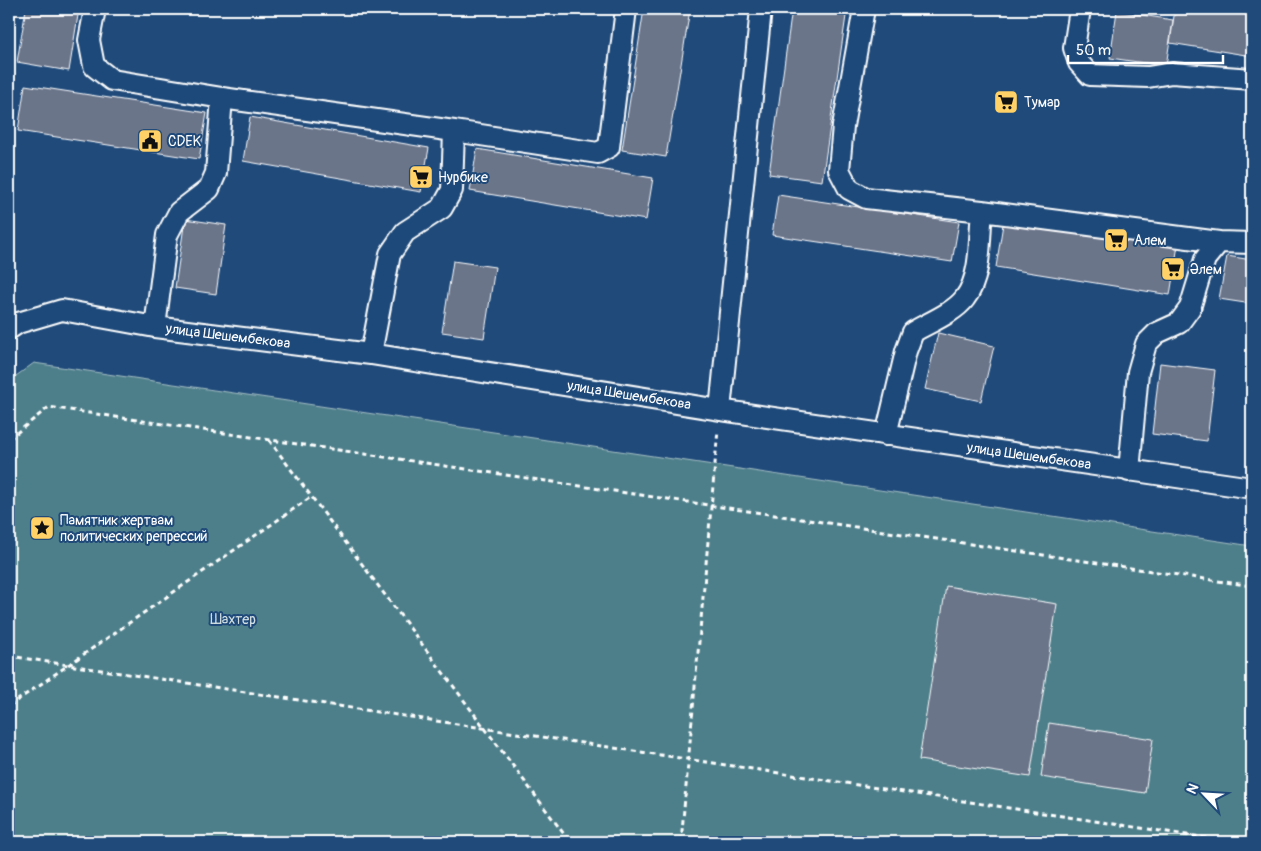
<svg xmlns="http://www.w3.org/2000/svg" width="1261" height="851" font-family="Pangolin,sans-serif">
  <rect width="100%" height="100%" fill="#1f4a7a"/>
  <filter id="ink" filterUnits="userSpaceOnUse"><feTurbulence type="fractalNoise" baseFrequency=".02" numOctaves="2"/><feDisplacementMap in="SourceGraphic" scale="10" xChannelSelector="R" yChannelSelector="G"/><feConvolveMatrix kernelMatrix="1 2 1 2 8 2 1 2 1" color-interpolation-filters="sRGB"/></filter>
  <g filter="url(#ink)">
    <path fill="#4d7f8a" stroke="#a6bfc4" d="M34 363 1252 546V842H9V381Z"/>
    <path fill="#6b748a" stroke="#fff" d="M26 9H79L69 71 17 62Z
      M644 9H690L666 157 622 150Z
      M792 9H847L822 181 769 174Z
      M1175 9H1252V56L1170 43Z
      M1117 11 1173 20 1166 66 1110 58Z
      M25 85 207 113 199 159 18 131Z
      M250 117 429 148 421 192 243 161Z
      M477 149 653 178 646 220 470 191Z
      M778 195 959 222 952 262 772 235Z
      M1004 218 1178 245 1170 295 996 267Z
      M185 219 226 225 216 294 175 288Z
      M1227 256 1252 260V304L1219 299Z
      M453 261 495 267 484 338 442 332Z
      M938 333 994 346 981 401 925 389Z
      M1160 363 1215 370 1207 441 1152 434Z
      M946 586 1057 604 1030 777 919 760Z
      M1049 723 1153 739 1145 793 1041 777Z"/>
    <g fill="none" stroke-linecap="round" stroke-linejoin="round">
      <defs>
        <path id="minor" d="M95 9 89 40 94 66 112 80 222 98
          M864 9 843 126 839 170 849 189 866 198 982 211C979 238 982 276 965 298 954 313 928 323 913 332L906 351 886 435
          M1080 9 1074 48 1079 63 1090 75 1148 77 1172 73 1252 79
          M982 211 1219 242
          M155 327 167 235 179 212 209 189 216 173 222 98 454 131
          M9 329 18 323 62 310 155 327 371 354 720 410 1252 488
          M371 354 390 254 405 232 442 208 452 190 454 131 598 153 609 147 626 9
          M720 410 761 9
          M1129 471 1138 372 1146 344 1157 333 1179 323 1190 308 1205 259 1219 242 1252 243"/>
      </defs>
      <use href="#minor" stroke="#fff" stroke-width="24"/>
      <path stroke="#fff" stroke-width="3" stroke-dasharray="5 4" stroke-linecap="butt" d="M9 439 49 407 1252 586
        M269 440 570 842
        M9 656 1233 842
        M9 706 311 497
        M681 842 718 430"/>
      <use href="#minor" stroke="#1f4a7a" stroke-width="20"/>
    </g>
  </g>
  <defs>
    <symbol id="supermarket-square" viewBox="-11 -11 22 22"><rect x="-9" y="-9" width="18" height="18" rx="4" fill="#ffd166" stroke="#1f4a7a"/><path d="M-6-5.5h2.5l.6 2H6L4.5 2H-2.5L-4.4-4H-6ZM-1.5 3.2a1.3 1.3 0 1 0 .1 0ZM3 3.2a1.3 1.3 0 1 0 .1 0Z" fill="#111"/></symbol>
    <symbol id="civic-square" viewBox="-11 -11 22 22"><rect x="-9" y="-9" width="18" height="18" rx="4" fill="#ffd166" stroke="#1f4a7a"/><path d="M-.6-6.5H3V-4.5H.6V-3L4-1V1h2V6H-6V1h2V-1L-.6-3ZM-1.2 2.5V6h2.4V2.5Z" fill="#111"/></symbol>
    <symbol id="sight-square" viewBox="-11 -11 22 22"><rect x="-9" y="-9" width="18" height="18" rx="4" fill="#ffd166" stroke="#1f4a7a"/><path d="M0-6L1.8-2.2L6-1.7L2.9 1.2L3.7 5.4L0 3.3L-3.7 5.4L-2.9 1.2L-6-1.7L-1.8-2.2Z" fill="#111"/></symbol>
  </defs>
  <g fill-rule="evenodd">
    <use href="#supermarket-square" x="992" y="88" width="28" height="28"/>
    <use href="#civic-square" x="136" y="127" width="28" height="28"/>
    <use href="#supermarket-square" x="407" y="163" width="28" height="28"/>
    <use href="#supermarket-square" x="1102" y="226" width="28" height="28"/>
    <use href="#supermarket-square" x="1159" y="255" width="28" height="28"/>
    <use href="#sight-square" x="28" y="514" width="28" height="28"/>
  </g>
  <g text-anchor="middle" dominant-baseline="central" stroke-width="4" stroke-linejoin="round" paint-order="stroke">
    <g font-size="14" fill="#fff" stroke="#1f4a7a" text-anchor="start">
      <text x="1024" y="102">Тумар</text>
      <text x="168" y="141">CDEK</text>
      <text x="438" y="177">Нурбике</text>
      <text x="1134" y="240">Алем</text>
      <text x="1190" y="269">Әлем</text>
      <text x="60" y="520">Памятник жертвам<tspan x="60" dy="16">политических репрессий</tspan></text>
    </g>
    <g font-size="14" fill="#fff" stroke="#1f4a7a">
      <text transform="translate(228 336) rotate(7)">улица Шешембекова</text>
      <text transform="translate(629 395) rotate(9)">улица Шешембекова</text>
      <text transform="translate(1029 456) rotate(8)">улица Шешембекова</text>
    </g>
    <g font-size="14" fill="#d2dfe2" stroke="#1f4a7a">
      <text x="233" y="619">Шахтер</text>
    </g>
  </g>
  <rect width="1261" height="851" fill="none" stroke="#1f4a7a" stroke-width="30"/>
  <rect x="15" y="15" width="1231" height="821" fill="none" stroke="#fff" stroke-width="2" filter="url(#ink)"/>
  <g transform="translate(1204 794) rotate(295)" stroke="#1f4a7a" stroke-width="4" paint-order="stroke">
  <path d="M0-4L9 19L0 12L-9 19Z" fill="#ffffff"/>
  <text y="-8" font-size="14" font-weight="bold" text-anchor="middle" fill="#ffffff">N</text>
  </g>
  <path d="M1068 55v8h155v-8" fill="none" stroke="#ffffff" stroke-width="2.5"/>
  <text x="1076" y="55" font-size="15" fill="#ffffff" stroke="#1f4a7a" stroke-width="4" paint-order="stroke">50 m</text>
</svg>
